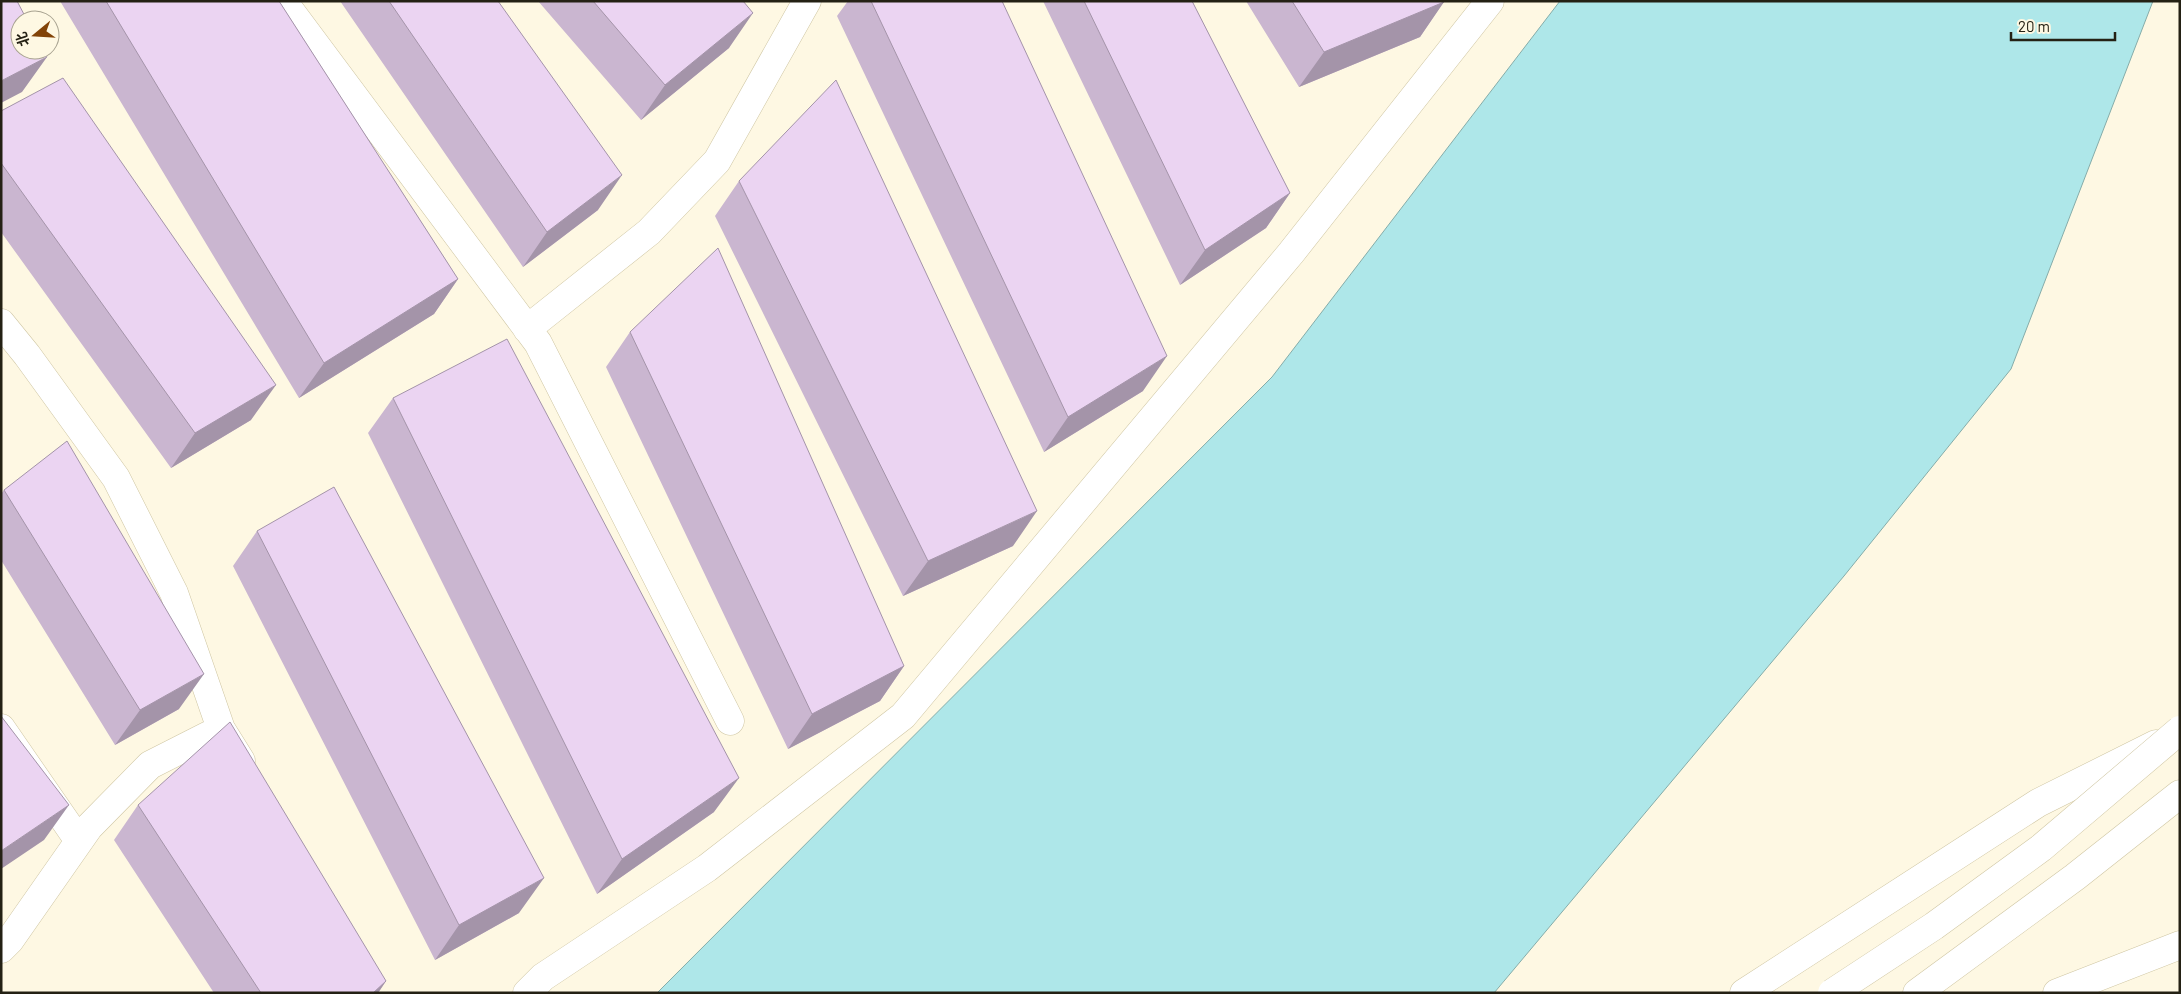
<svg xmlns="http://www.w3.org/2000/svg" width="2181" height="994" font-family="Barlow,'Noto Sans SC',sans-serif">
  <rect width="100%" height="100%" fill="#fef8e3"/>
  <path fill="#aee7e9" stroke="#85aca9" d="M1560 1H2153L2011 369 1844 576 1494 993H657L1272 377Z"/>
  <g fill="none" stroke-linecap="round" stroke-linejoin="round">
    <defs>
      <path id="minor" d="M283 1 538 343 730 721
        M1 323 27 355 116 478 174 593 221 729 241 761
        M527 329 649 232 717 161 807 1
        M1 728 79 841
        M1 949 10 940 89 827 150 765 221 729
        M527 993 543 977 707 868 903 716 1291 253 1490 1"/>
      <path id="trunk" d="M1744 993 2038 803 2156 744
        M1917 993 2075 877 2180 794
        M2057 993 2180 945"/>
    </defs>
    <use href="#minor" stroke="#cfc6a3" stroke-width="29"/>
    <use href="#trunk" stroke="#cfc6a3" stroke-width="29"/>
    <use href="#minor" stroke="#fff" stroke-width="28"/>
    <use href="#trunk" stroke="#fff" stroke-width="28"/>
    <defs>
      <path id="trunk-bridge" d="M1832 993 1934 926 2041 848 2180 730"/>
    </defs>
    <use href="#trunk-bridge" stroke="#cfc6a3" stroke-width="29" stroke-linecap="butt"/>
    <use href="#trunk-bridge" stroke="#fff" stroke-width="28"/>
  </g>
  <path fill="#cab6d0" d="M60 1H279L458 279 434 314 299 398Z
    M340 1H498L598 210 523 267Z
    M538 1H743L729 48 641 120Z
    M848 1H1002L1143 391 1044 452 837 16Z
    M1043 1H1192L1290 193 1266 228 1180 285Z
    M1246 1H1444L1420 37 1299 87Z
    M1 111 251 420 171 468 1 232Z
    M739 181 1013 546 903 596 715 216Z
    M630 332 904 666 880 701 788 749 606 367Z
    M393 398 714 812 597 894 368 433Z
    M4 490 179 709 115 745 1 560V494Z
    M257 531 519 913 435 960 233 566Z
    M138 805 386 981 378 993H214L114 840Z"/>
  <path fill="#a494a9" d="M1444 2 1420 37 1299 87 1324 52Z
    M753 13 729 48 641 120 665 85Z
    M47 57 22 92 1 103V81Z
    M622 175 598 210 523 267 547 232Z
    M1290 193 1266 228 1180 285 1205 250Z
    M458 279 434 314 299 398 324 363Z
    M1167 356 1143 391 1044 452 1068 417Z
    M276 385 251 420 171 468 195 433Z
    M1037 511 1013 546 903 596 928 561Z
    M904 666 880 701 788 749 812 714Z
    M204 674 179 709 115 745 140 710Z
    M739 778 714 812 597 894 622 859Z
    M69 805 44 840 1 869V851Z
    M544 878 519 913 435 960 459 925Z
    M386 981 378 993H373Z"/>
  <path fill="#ebd4f2" stroke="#a494a9" d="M1 1H17L27 20H20V50H43L47 57 1 81Z
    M106 1H279L458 279 324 363Z
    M389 1H498L622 175 547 232Z
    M593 1H743L753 13 665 85Z
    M871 1H1002L1167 356 1068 417Z
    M1084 1H1192L1290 193 1205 250Z
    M1292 1H1444V2L1324 52Z
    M63 78 276 385 195 433 1 163V111Z
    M836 80 1037 511 928 561 739 181Z
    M718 248 904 666 812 714 630 332Z
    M507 339 739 778 622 859 393 398Z
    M67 441 204 674 140 710 4 490Z
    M334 487 544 878 459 925 257 531Z
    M1 716 69 805 1 851Z
    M230 722 386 981 373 993H261L138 805Z"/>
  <rect width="2181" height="994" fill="none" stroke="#242114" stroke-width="5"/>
  <g transform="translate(35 35) rotate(252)"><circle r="24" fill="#fef8e3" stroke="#a7a290"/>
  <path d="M0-4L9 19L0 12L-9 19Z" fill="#824307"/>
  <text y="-8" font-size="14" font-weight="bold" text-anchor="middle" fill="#242114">北</text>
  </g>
  <path d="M2011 32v8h104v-8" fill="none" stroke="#242114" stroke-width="2.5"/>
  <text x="2018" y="32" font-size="15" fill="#242114" stroke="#fef8e3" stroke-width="4" paint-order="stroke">20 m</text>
</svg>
